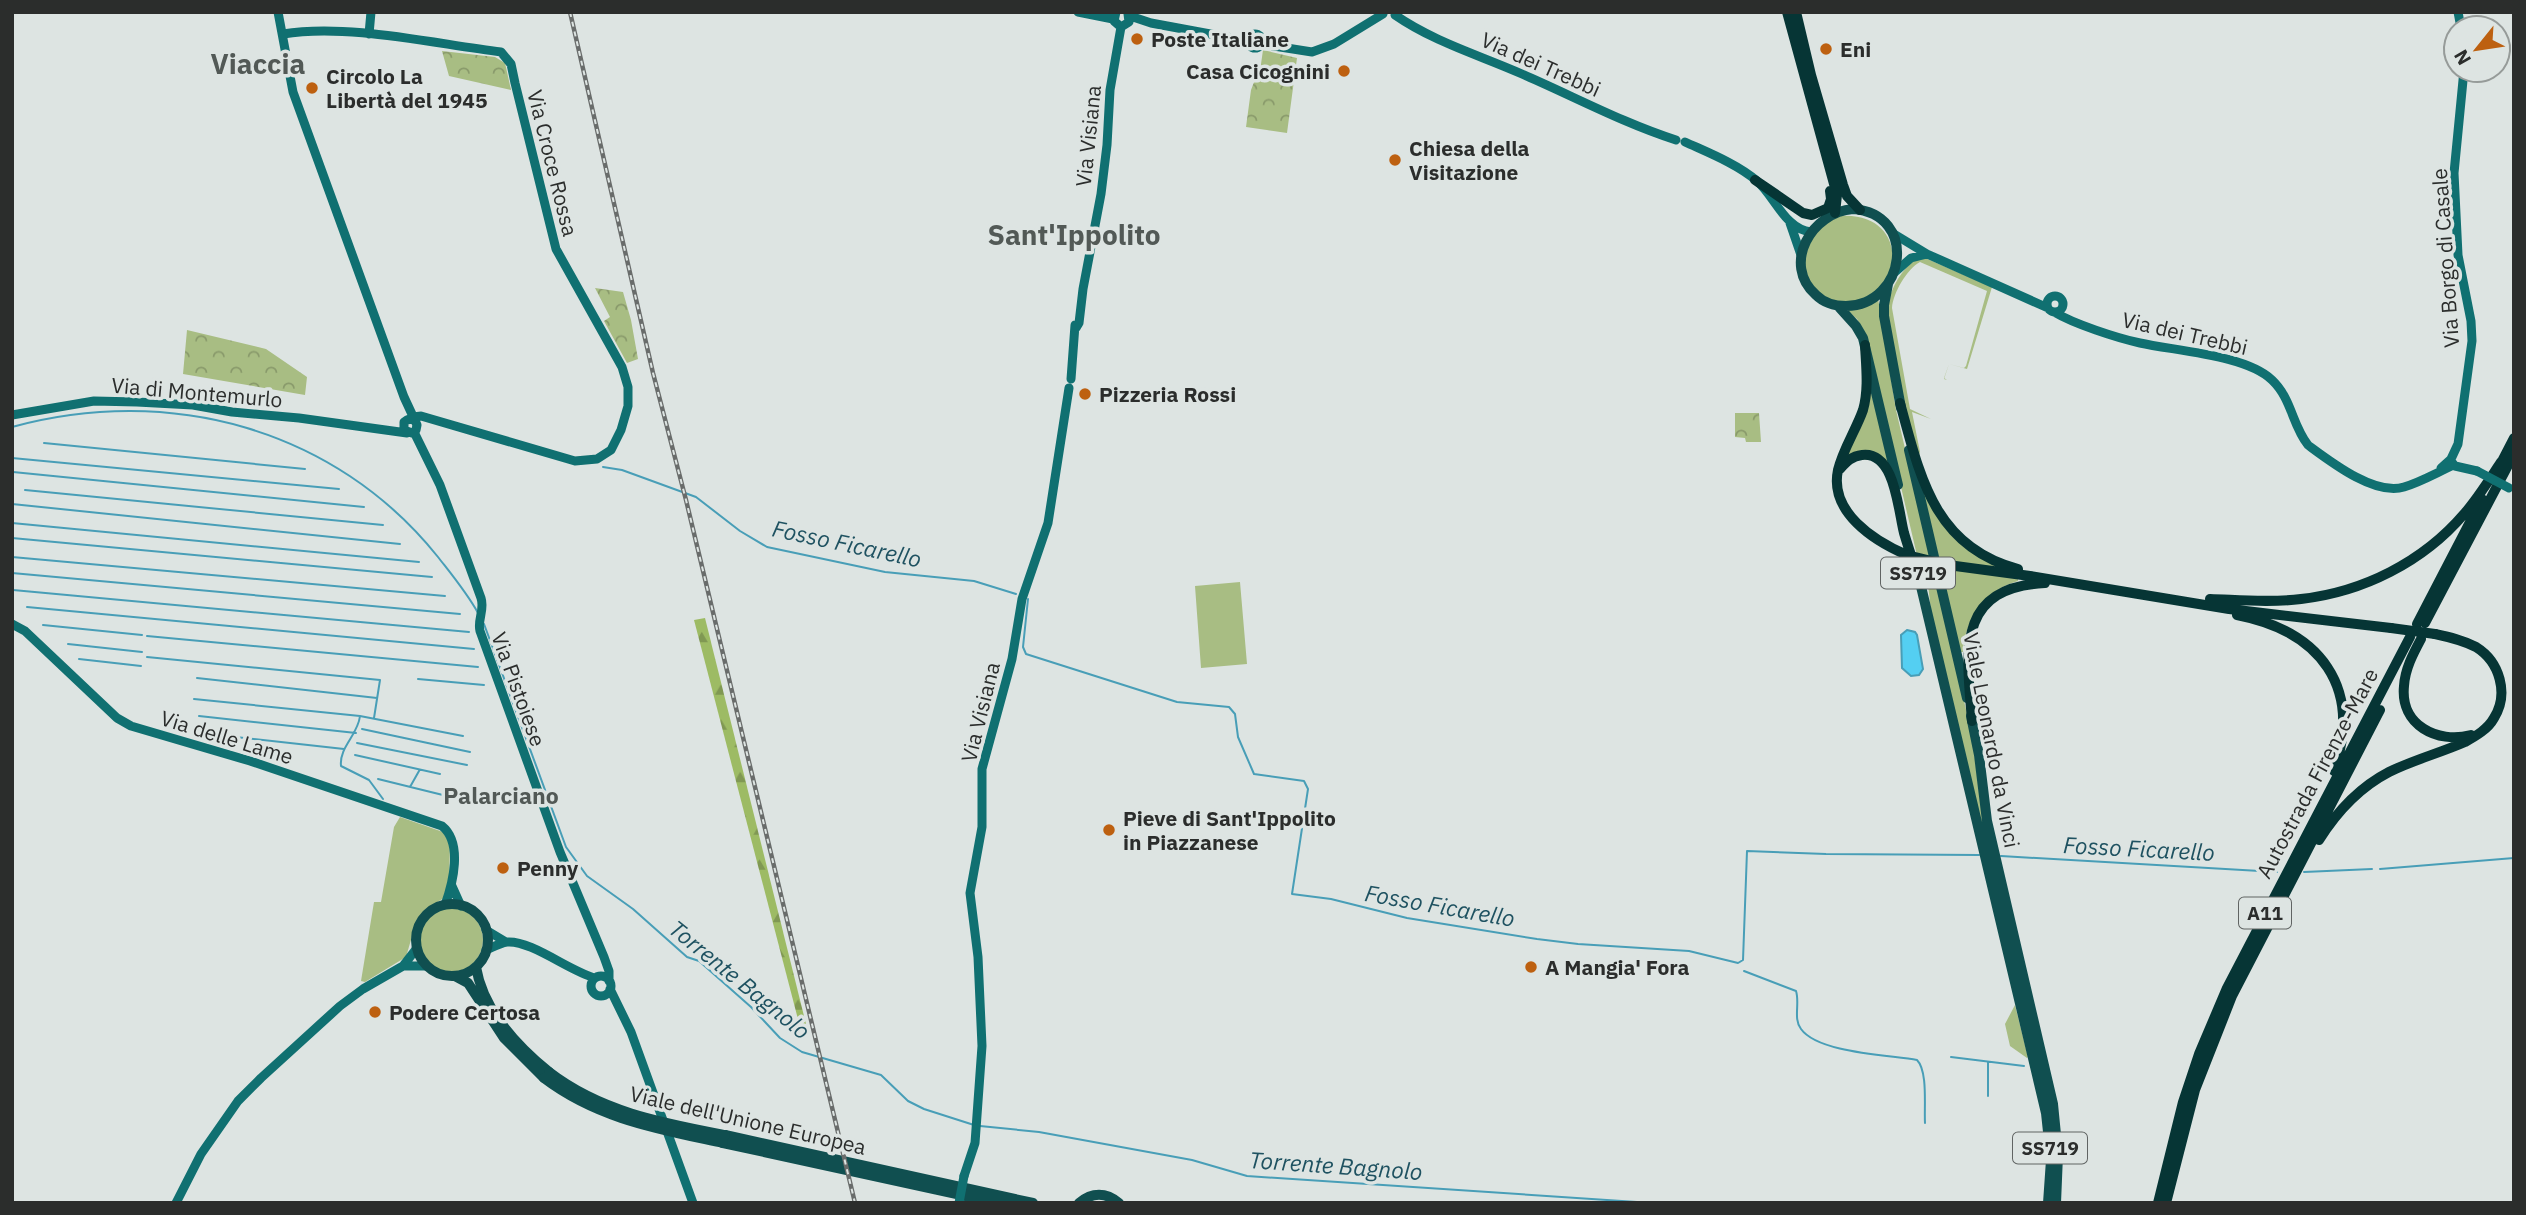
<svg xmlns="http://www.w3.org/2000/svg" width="2526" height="1215" font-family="'IBM Plex Sans',sans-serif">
  <defs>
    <pattern id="forest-firs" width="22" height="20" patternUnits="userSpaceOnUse" patternTransform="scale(1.75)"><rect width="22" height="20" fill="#9dbb64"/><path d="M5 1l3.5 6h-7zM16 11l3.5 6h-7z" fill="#809853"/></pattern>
    <pattern id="park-crowns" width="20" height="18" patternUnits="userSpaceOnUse" patternTransform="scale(1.75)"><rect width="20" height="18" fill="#a8bd83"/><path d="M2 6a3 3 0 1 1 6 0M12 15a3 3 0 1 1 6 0" fill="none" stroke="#899a6b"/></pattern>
  </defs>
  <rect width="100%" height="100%" fill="#dde4e2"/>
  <path fill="#a8bd83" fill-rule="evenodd" d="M1841 216C1906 212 1907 287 1858 300 1851 302 1845 304 1838 302 1831 299 1823 298 1818 293 1814 289 1808 281 1806 275 1801 260 1808 235 1821 226 1827 222 1834 219 1841 216Z
    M1917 258H1925L1992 287 1967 369 1949 364 1944 378 1947 380 1931 419 1912 412 1920 452 1918 457 1901 390 1887 306C1892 286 1901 270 1917 258ZM1920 262 1987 291 1966 366 1964 368 1949 364 1944 379 1947 380 1931 419 1910 409 1892 308C1893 293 1907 269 1920 262Z
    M1878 298 1896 410 1972 735 1983 823 2045 1087 1932 621 1928 584 1919 564 1865 333 1857 319 1848 311V309Z
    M1868 379 1890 468 1884 461 1844 458Z
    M1921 487 1935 513 1997 563 1994 566 2018 578V581C1985 590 1965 619 1963 652H1960Z
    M1240 582 1247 664 1201 668 1195 586Z
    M400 817 443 832 450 844 449 885 444 898 426 909 417 919 406 957 365 982 361 981 374 902H381L394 827Z
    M419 940a32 32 0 1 1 64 0a32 32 0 1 1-64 0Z
    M2015 1005 2028 1057 2027 1058 2010 1046 2005 1024Z"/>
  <path fill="url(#forest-firs)" d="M705 618 806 1024 799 1023 694 620Z"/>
  <path fill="url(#park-crowns)" d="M1263 50 1297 58 1287 133 1246 127 1251 90 1261 64Z
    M442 51 495 57 505 63 511 90 449 76Z
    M595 288 623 292 631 320 638 359 627 363 604 321 610 317Z
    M187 330 266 349 307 377 305 395 183 374Z
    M1735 413H1759L1761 442H1746L1745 438 1735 437Z"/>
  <path fill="#54cff2" stroke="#489eb7" stroke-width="2" d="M1907 630 1915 632 1917 635 1923 669 1919 675 1911 676 1902 668 1901 635Z"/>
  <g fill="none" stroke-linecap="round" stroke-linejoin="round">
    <path stroke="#489eb7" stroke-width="2" d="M12 427C169 384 335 428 438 557 452 575 467 593 478 613
      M44 443 305 469
      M12 458 339 489
      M603 467 622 470 696 497 740 531 767 547 885 572 974 581 1016 594
      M13 472 364 507
      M25 490 383 525
      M12 504 400 544
      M12 523 419 562
      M12 538 432 577
      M12 557 445 596
      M12 573 460 614
      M13 590 469 632
      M1028 599 1023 647 1026 654 1177 702 1229 707 1235 714 1238 737 1254 774 1304 781 1308 789 1292 894 1331 899 1407 918 1537 939 1578 944 1689 951 1738 963 1743 960 1747 851 1826 854 1979 855
      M27 607 474 649
      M484 624 566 847 587 876 633 909 687 957 699 961 751 1007 780 1038 802 1052 881 1075 908 1101 924 1109 974 1125
      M43 625 142 635
      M147 636 478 667
      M68 644 142 652
      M147 657 380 680 374 718
      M79 659 141 666
      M197 678 377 698
      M418 679 484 685
      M194 699 360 716 463 736
      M199 716 356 733
      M360 716C358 735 339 747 341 766L369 780 383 799
      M362 729 470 752
      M208 734 344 749
      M357 743 467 765
      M355 755 440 774
      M378 779 451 797
      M410 787 419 771
      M2001 856 2277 872
      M2380 869 2514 858
      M2304 872 2372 869
      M1744 971 1796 991C1800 1003 1793 1019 1801 1029 1818 1053 1889 1055 1917 1060 1928 1071 1924 1107 1925 1123
      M1951 1057 2024 1066
      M1988 1096V1062
      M980 1126 1039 1132 1192 1160 1247 1176 1652 1203"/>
    <path stroke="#107071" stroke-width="9" d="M278 12 293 92 404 397 417 425 416 430 412 433 404 430V422C408 419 417 416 421 416L575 461 597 459 611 450 621 430 628 406V387L622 367 556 249 515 83 511 64 501 52C435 44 347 23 283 34
      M1078 12 1113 19
      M1116 12 1114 21 1121 27 1129 22 1128 14
      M2458 12 2461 28
      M1395 15C1434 42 1479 55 1522 74 1573 96 1623 123 1676 140
      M1130 16 1151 23 1248 41
      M369 34 371 12
      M1248 41a7 7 0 1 1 14 0a7 7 0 1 1-14 0Z
      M1261 44 1312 52 1334 44 1383 14
      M1685 142C1709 153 1737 164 1757 181 1775 197 1785 229 1811 232
      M1790 223 1801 255
      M1894 234 1927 254 2048 308
      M1894 273 1911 258 1927 254
      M2047 304a8 8 0 1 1 16 0a8 8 0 1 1-16 0Z
      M2054 312C2074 324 2117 338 2140 343 2176 351 2246 355 2272 380 2292 399 2292 425 2308 445 2331 462 2375 496 2404 487 2421 482 2438 472 2454 465
      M1076 328 1079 323 1083 289 1101 194 1107 145 1110 90 1121 27
      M1071 379 1075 325
      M12 415 94 401 137 402 193 405 232 412 299 418 407 433
      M414 432 440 485 481 598C485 610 477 620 480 631L560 852 604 957 609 971V981
      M2451 461 2455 466 2477 471
      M2441 468 2451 459 2458 444 2472 341 2471 321 2458 255 2454 173 2464 70
      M12 624 25 631 117 718 131 726 250 761 442 826C463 843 453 883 445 905
      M452 886 461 906
      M486 930 506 942
      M486 950C493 947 500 943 507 942 531 940 569 971 595 978
      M403 966 417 948
      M591 986a10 10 0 1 1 20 0a10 10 0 1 1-20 0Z
      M610 989 631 1032 693 1203
      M964 1176 975 1143 982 1046 978 957 970 893 982 827V769L1012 659 1022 599 1048 523 1069 388
      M176 1203 201 1154 238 1101 261 1078 340 1006 363 989 403 966H427"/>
    <path stroke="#104f50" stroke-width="10" d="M1853 209C1919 214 1906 305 1846 306 1834 306 1824 303 1816 295 1781 264 1812 212 1853 209Z
      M1888 284 1884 305V316L1901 408
      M1838 306 1856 326 1863 338 1898 485
      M1909 450 1967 698
      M1919 578 2046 1113 2051 1160 2048 1203
      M1971 716 1979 755 1987 821 2053 1104 2058 1155 2056 1203
      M416 940a36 36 0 1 1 72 0a36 36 0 1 1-72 0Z
      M476 967C483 1009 517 1046 549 1072
      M455 976 468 983 504 1038 544 1078
      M725 1135 1033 1203
      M723 1143 998 1203
      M1079 1203C1092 1192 1106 1192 1119 1203"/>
    <path stroke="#063535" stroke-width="10" d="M1787 12 1837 195 1835 213
      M1796 12 1811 75 1843 185 1847 196 1860 210
      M1755 180 1803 213 1812 215 1828 208 1831 199 1830 191
      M1865 345C1866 366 1869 389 1863 410 1856 430 1843 449 1838 470 1829 512 1874 541 1907 555
      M1900 403C1920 476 1934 547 2018 569
      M2499 467 2514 438
      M1840 469C1846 462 1852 456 1862 455 1895 451 1898 510 1904 533 1909 550 1915 567 1921 585
      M1948 565 2030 576 2229 609 2391 628
      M2210 599C2240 600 2271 603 2301 599 2363 592 2423 562 2464 514 2478 498 2489 480 2501 462
      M2237 615C2320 631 2363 687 2334 771
      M2425 623 2514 454
      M2417 624 2482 499
      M2421 639C2413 654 2405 669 2404 686 2400 725 2437 744 2471 735
      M1972 721C1967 655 1954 587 2045 583
      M2319 840C2336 813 2360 787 2389 772 2413 760 2440 753 2465 742 2476 736 2488 729 2494 718 2509 694 2500 662 2476 647 2463 640 2449 637 2435 634
      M2158 1203 2183 1102 2199 1054 2227 988 2410 637
      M2166 1203 2195 1090 2232 996 2380 710"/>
    <defs>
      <path id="rail" d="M570 12 653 373 686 500 855 1203"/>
    </defs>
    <use href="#rail" stroke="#696c6b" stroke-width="4.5"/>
    <use href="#rail" stroke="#dde4e2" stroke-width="2" stroke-dasharray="5" stroke-linecap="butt"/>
    <path stroke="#107071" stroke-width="9" d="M2477 471 2509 488
      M959 1203 964 1176"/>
    <path stroke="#104f50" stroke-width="10" d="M549 1072C601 1112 662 1123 725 1135
      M544 1078C598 1119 659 1129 723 1143"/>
    <path stroke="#063535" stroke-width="10" d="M1907 555 1948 565
      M2391 628 2435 634"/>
  </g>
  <g fill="#bd6010" stroke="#dde4e2" stroke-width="2.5">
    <circle cx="1137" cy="39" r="7"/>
    <circle cx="1826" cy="49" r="7"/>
    <circle cx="1344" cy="71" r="7"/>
    <circle cx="312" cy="88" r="7"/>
    <circle cx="1395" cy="160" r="7"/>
    <circle cx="1085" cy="394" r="7"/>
    <circle cx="1109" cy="830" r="7"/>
    <circle cx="503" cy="868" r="7"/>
    <circle cx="1531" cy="967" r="7"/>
    <circle cx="375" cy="1012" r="7"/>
  </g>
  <g text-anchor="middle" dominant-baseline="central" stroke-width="7" stroke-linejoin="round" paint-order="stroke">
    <g fill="#dde4e2" stroke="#606463" stroke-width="2">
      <rect x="1881" y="557.5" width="74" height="31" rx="5"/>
      <rect x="2239" y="897.5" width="52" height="31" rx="5"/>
      <rect x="2013" y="1132.5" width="74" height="31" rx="5"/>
    </g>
    <g font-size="19" font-weight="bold" fill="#2b2d2c">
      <text x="1918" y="573">SS719</text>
      <text x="2265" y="913">A11</text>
      <text x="2050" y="1148">SS719</text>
    </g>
    <g font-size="21" font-weight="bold" fill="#2b2d2c" stroke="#dde4e2" text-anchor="start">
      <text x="1151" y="39">Poste Italiane</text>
      <text x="1840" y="49">Eni</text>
      <text x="1330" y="71" text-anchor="end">Casa Cicognini</text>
      <text x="326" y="76">Circolo La<tspan x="326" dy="24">Libertà del 1945</tspan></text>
      <text x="1409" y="148">Chiesa della<tspan x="1409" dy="24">Visitazione</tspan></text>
      <text x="1099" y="394">Pizzeria Rossi</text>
      <text x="1123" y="818">Pieve di Sant'Ippolito<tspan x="1123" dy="24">in Piazzanese</tspan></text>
      <text x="517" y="868">Penny</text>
      <text x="1545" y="967">A Mangia' Fora</text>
      <text x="389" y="1012">Podere Certosa</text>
    </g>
    <g font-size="21" fill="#2b2d2c" stroke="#dde4e2">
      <text transform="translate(1541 64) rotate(24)">Via dei Trebbi</text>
      <text transform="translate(1088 136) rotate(-84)">Via Visiana</text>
      <text transform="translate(553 163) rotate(76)">Via Croce Rossa</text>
      <text transform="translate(2445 258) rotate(-94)">Via Borgo di Casale</text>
      <text transform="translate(2185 333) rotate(13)">Via dei Trebbi</text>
      <text transform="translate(197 392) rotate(5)">Via di Montemurlo</text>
      <text transform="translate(519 689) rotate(70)">Via Pistoiese</text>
      <text transform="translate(980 712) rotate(-76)">Via Visiana</text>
      <text transform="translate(227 737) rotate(17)">Via delle Lame</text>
      <text transform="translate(1992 740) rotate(79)">Viale Leonardo da Vinci</text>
      <text transform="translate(2317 773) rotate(-62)">Autostrada Firenze-Mare</text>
      <text transform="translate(748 1120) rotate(13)">Viale dell'Unione Europea</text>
    </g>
    <g font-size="23" font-style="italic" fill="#1f5261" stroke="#dde4e2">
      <text transform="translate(847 543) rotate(12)">Fosso Ficarello</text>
      <text transform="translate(2139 848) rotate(3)">Fosso Ficarello</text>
      <text transform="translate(1440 905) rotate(10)">Fosso Ficarello</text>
      <text transform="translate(740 979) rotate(39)">Torrente Bagnolo</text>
      <text transform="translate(1336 1165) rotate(4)">Torrente Bagnolo</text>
    </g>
    <g font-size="23" font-weight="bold" fill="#525956" stroke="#dde4e2">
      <text x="501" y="795">Palarciano</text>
    </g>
    <g font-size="28" font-weight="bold" fill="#525956" stroke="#dde4e2">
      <text x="258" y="63">Viaccia</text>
      <text x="1074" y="234">Sant'Ippolito</text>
    </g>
  </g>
  <rect width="2526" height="1215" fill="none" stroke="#2b2d2c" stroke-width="28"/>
  <g transform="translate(2477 49) rotate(240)"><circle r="33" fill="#dde4e2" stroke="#969b99" stroke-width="2"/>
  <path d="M0-5L12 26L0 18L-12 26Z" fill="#bd6010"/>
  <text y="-10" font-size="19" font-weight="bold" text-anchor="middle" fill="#2b2d2c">N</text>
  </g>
</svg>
